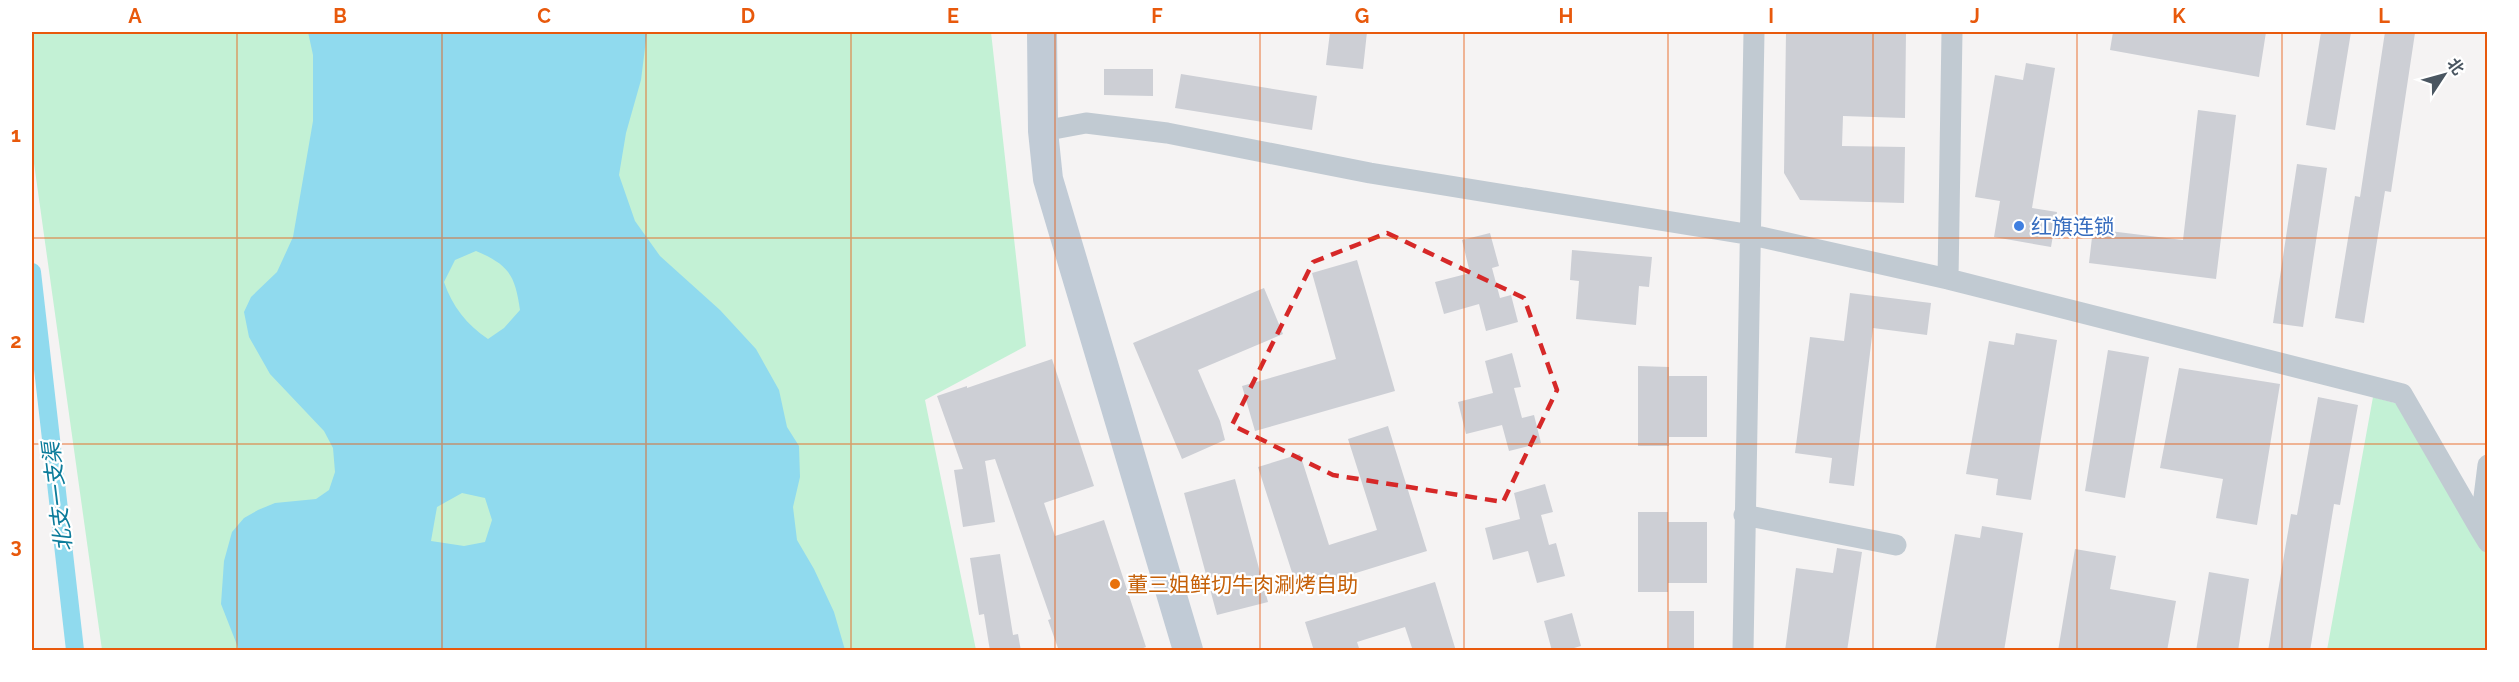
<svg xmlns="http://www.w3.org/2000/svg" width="2519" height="682" font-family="Raleway,'Noto Sans SC',sans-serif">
  <rect width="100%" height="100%" fill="#f5f3f3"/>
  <path fill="#c3f1d5" d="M32 32H991L1026 346 925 400 976 650H102L32 149Z
    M2373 397 2402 405 2487 552V650H2327Z"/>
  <path fill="#90daee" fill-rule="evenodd" d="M308 32H647L641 80 626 133 619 175 635 221 660 256 720 310 756 349 779 390 787 427 799 446 800 477 793 507 797 540 814 569 834 612 845 650H239L221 604 224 561 232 532 244 518 258 510 275 503 316 499 329 490 335 472 333 448 324 431 270 374 249 337 244 312 251 297 277 272 293 237 313 121V55ZM476 251C509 265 515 275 520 310L504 328 488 339C467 325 452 306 444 282L455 260ZM462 493 485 498 492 520 485 542 464 546 431 541 437 507Z"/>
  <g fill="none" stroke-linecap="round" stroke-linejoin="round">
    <path stroke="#90daee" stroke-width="18" d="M32 272 75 650"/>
  </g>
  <path fill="#cdcfd5" d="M1330 32H1367L1363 69 1326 65Z
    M1786 32H1906L1905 118 1843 116 1842 146 1905 147 1904 203 1800 200 1784 173Z
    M2113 32H2266L2259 77 2110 50Z
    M2321 32H2351L2335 130 2306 125Z
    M2385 32 2415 33 2391 192 2385 191 2364 323 2335 318 2355 196 2360 197Z
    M2026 63 2055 68 2032 208 2057 212 2051 247 1994 237 2000 201 1975 197 1995 75 2023 80Z
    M1104 69H1153V96L1104 95Z
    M1181 74 1317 96 1312 130 1175 108Z
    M2198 110 2236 115 2216 279 2089 263 2093 229 2183 240Z
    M2297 164 2327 168 2303 327 2273 323Z
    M1490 233 1499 266 1492 268 1500 298 1511 295 1518 322 1486 331 1479 304 1444 314 1435 282 1470 273 1462 240Z
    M1572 250 1652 257 1649 287 1639 286 1636 325 1576 319 1579 281 1570 280Z
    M1357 260 1395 391 1255 431 1242 386 1336 359 1312 273Z
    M1264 288 1283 334 1198 370 1220 421 1225 440 1182 459 1133 343Z
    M1850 293 1931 303 1927 335 1873 328 1854 486 1829 483 1832 458 1795 453 1810 337 1844 341Z
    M2016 333 2057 340 2031 500 1996 495 1998 479 1966 474 1989 341 2014 345Z
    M2108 350 2149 357 2125 498 2085 491Z
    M1512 353 1521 387 1514 388 1522 418 1534 415 1541 443 1509 451 1502 425 1466 434 1458 402 1493 393 1485 361Z
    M1052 359 1094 486 1044 503 1055 536 1104 520 1146 647 1135 651H1059L1048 620 1051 619 995 459 985 461 995 522 963 527 954 470 963 469 937 396 967 386V388Z
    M1638 366 1669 367V376H1707V437H1669V446H1638Z
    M2179 368 2280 384 2257 525 2216 518 2223 479 2160 468Z
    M2318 397 2358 405 2340 505 2334 504 2310 651H2268L2291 514 2297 515Z
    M1388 426 1427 551 1298 591 1258 467 1300 454 1329 545 1377 530 1348 439Z
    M1235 479 1268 602 1217 615 1184 493Z
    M1545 484 1553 512 1541 515 1549 545 1556 543 1565 576 1537 583 1528 551 1493 560 1485 528 1520 519 1514 493Z
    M1638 512H1668V522H1707V583H1668V592H1638Z
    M1982 526 2023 533 2004 651H1935L1955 534 1980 538Z
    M1837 548 1862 552 1847 651H1785L1796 568 1833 573Z
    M2075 549 2116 556 2110 589 2176 601 2167 651H2058Z
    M1000 554 1013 635 1018 634 1021 651H990L984 614 979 615 970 558Z
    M2209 572 2249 579 2238 651H2196Z
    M1435 582 1456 651H1413L1405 627 1357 642 1360 651H1314L1305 622Z
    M1669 611H1694V651H1669Z
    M1572 613 1581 646 1574 648 1575 651H1552L1544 621Z"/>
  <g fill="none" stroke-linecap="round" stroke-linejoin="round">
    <path stroke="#c1cad2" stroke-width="21" d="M1043 131 1086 123 1167 133 1370 173 1752 235 1948 279 2402 394 2480 529
      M1948 279 1952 32
      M2488 465 2480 529 2488 542
      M1744 515 1896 545
      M1743 650 1754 32"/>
    <path stroke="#c1cbd6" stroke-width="30" d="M1042 32 1043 131 1048 179 1188 650"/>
  </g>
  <path fill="none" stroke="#d62828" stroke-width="4.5" stroke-dasharray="12 8" stroke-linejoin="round" d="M1387 233 1524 298 1557 390 1503 502 1333 475 1232 425 1313 262Z"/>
  <path fill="none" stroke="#e8590c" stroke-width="1.5" stroke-opacity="0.55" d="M237 32V650M442 32V650M646 32V650M851 32V650M1055 32V650M1260 32V650M1464 32V650M1668 32V650M1873 32V650M2077 32V650M2282 32V650M32 238H2488M32 444H2488"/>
  <circle fill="#3f7fe0" stroke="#fff" stroke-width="2" cx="2019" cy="226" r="6"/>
  <circle fill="#e8710a" stroke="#fff" stroke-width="2" cx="1115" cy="584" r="6"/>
  <g text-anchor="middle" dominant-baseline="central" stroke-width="4.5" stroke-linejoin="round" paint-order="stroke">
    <g font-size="21" fill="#366cbe" stroke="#fff" text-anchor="start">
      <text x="2031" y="226">红旗连锁</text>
    </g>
    <g font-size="21" fill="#c56008" stroke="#fff" text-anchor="start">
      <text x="1127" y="584">董三姐鲜切牛肉涮烤自助</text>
    </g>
    <g font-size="22" font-style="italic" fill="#0c7c9b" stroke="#fff">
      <text transform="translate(57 497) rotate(-97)">北支一支渠</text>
    </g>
  </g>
  <rect width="2519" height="682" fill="none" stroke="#ffffff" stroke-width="66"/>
  <g transform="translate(2444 75) rotate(54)" stroke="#ffffff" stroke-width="4.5" paint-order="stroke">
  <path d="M0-4.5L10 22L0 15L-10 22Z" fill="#4a5661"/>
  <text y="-9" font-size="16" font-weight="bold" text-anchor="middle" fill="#4a5661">北</text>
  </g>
  <rect x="33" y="33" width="2453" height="616" fill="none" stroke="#e8590c" stroke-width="2"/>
  <g font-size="20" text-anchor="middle" font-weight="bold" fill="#e8590c">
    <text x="135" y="23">A</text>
    <text x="340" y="23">B</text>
    <text x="544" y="23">C</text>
    <text x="748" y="23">D</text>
    <text x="953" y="23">E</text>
    <text x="1157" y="23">F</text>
    <text x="1362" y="23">G</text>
    <text x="1566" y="23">H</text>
    <text x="1771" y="23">I</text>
    <text x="1975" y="23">J</text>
    <text x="2179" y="23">K</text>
    <text x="2384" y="23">L</text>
    <text x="16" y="142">1</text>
    <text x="16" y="348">2</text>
    <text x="16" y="553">3</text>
  </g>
</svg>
